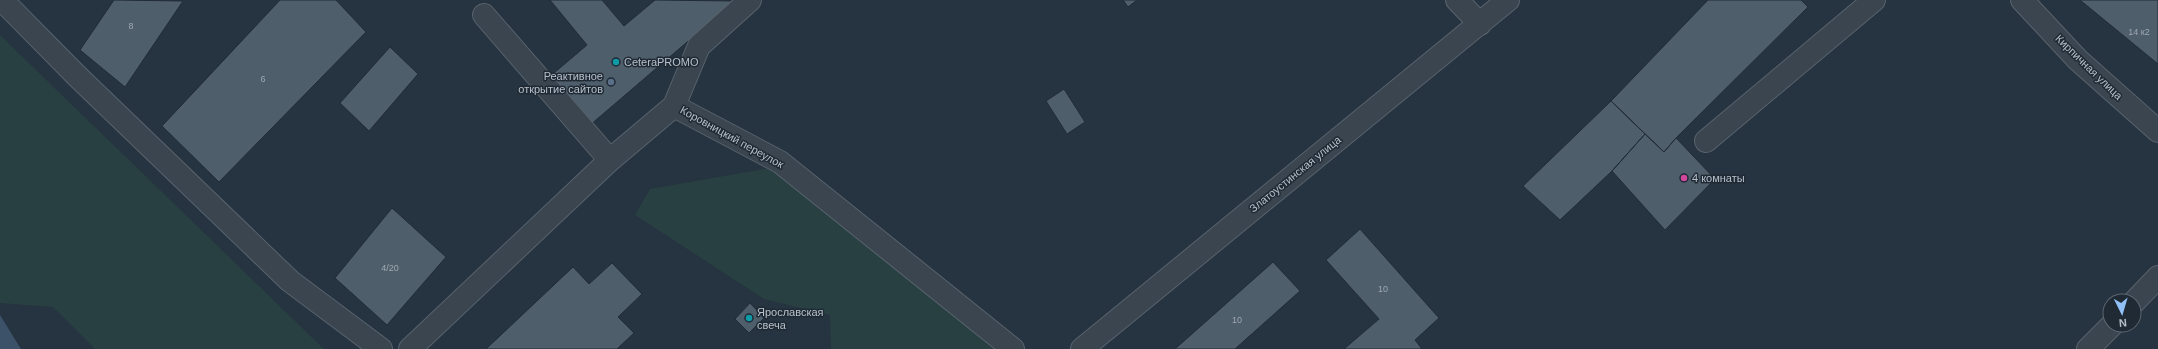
<svg xmlns="http://www.w3.org/2000/svg" width="2158" height="349" font-family="Arial,sans-serif">
  <rect width="100%" height="100%" fill="#263340"/>
  <path fill="#284041" d="M0 35 324 349H95L53 307 0 303Z
    M781 166 993 349H831L830 315 764 299 635 215 650 189Z"/>
  <path fill="#3c5268" d="M0 315 21 349H0Z"/>
  <path fill="#4f5e6b" stroke="#212c37" d="M114 0 183 1 125 87 80 50Z
    M280 0H336L366 32 219 182 162 126Z
    M550 0H602L624 26 655 0 735 1 589 126 548 78 587 45Z
    M1123 0H1137L1128 7Z
    M1708 0H1801L1808 7 1676 138 1664 152 1611 101Z
    M2080 0H2158V64Z
    M390 47 418 74 369 131 340 103Z
    M1064 89 1085 122 1067 134 1046 101Z
    M1611 101 1645 134 1612 171 1560 220 1523 186Z
    M1645 134 1664 152 1676 138 1715 179 1665 230 1612 171Z
    M392 208 446 257 387 325 335 278Z
    M1360 229 1439 318 1415 340 1422 349H1344L1379 319 1326 260Z
    M1273 262 1300 291 1235 349H1175Z
    M612 263 642 294 618 317 634 333 617 349H486L573 267 589 284Z
    M750 303 764 318 749 333 735 319Z"/>
  <g fill="none" stroke-linecap="round" stroke-linejoin="round">
    <defs>
      <path id="minor" d="M2 0 77 76 290 281 381 349
        M1457 0 1480 24
        M2022 0 2078 60 2158 131
        M484 15 610 160
        M674 106 699 46 750 0
        M1706 141 1874 0
        M2134 302 2158 277
        M410 349 610 160 674 106 780 162 1013 349
        M1082 349 1508 0
        M2088 349 2112 325"/>
    </defs>
    <use href="#minor" stroke="#58636d" stroke-width="24"/>
    <use href="#minor" stroke="#3a4550" stroke-width="22"/>
  </g>
  <g fill="#0f9aa8" stroke="#1f2a35" stroke-width="1.5">
    <circle cx="616" cy="62" r="4"/>
    <circle cx="749" cy="318" r="4"/>
  </g>
  <circle fill="#5c6f8a" stroke="#1f2a35" stroke-width="1.5" cx="611" cy="82" r="4"/>
  <circle fill="#d1479c" stroke="#1f2a35" stroke-width="1.5" cx="1684" cy="178" r="4"/>
  <g text-anchor="middle" dominant-baseline="central" stroke-width="3" stroke-linejoin="round" paint-order="stroke">
    <g font-size="9" fill="#9da8b2">
      <text x="131" y="26">8</text>
      <text x="2139" y="32">14 к2</text>
      <text x="263" y="79">6</text>
      <text x="390" y="268">4/20</text>
      <text x="1383" y="289">10</text>
      <text x="1237" y="320">10</text>
    </g>
    <g font-size="11" fill="#b7c0ca" stroke="#1f2a35" text-anchor="start">
      <text x="624" y="62">CeteraPROMO</text>
      <text x="603" y="76" text-anchor="end">Реактивное<tspan x="603" dy="13">открытие сайтов</tspan></text>
      <text x="1692" y="178">4 комнаты</text>
      <text x="757" y="312">Ярославская<tspan x="757" dy="13">свеча</tspan></text>
    </g>
    <g font-size="11" fill="#b7c0ca" stroke="#1f2a35">
      <text transform="translate(2089 67) rotate(44)">Кирпичная улица</text>
      <text transform="translate(732 137) rotate(29)">Коровницкий переулок</text>
      <text transform="translate(1295 174) rotate(-39)">Златоустинская улица</text>
    </g>
  </g>
  <g transform="translate(2122 313) rotate(175)"><circle r="19" fill="#1f2a35" stroke="#5c6671"/>
  <path d="M0-3L7 15L0 10L-7 15Z" fill="#90c0f6"/>
  <text y="-6" font-size="11" font-weight="bold" text-anchor="middle" fill="#b7c0ca">N</text>
  </g>
</svg>
